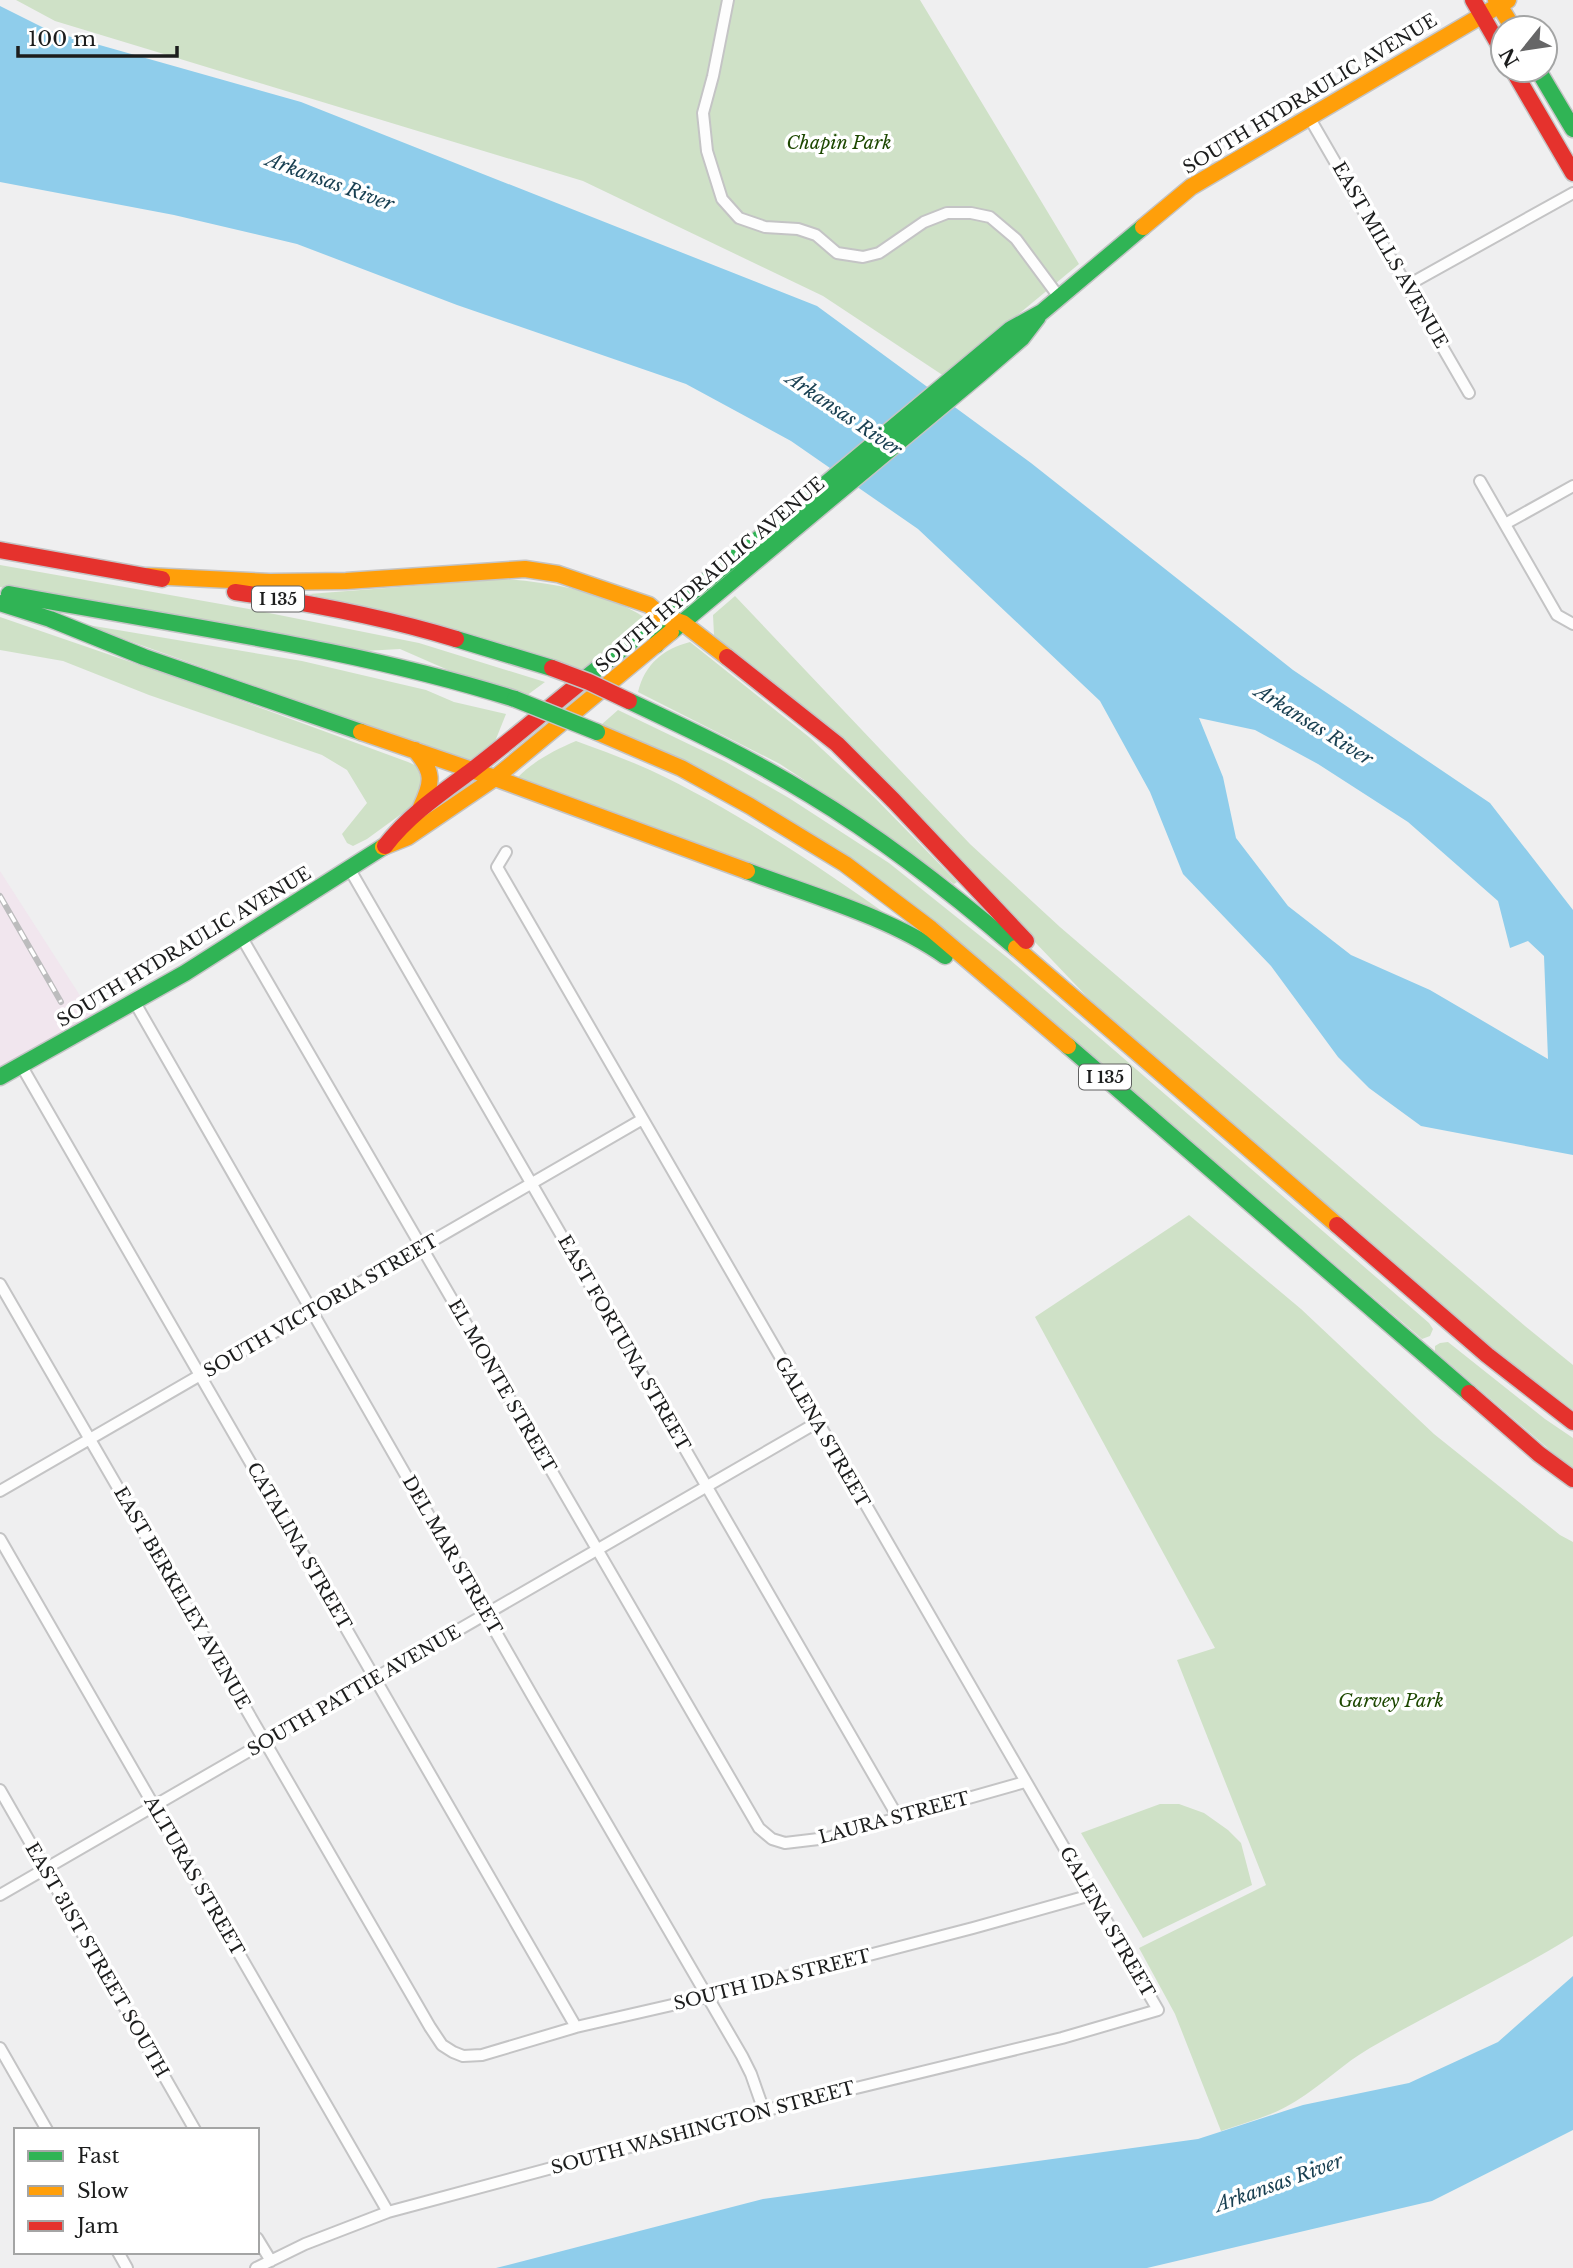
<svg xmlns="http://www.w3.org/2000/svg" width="1573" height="2268" font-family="'Libre Baskerville',serif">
  <rect width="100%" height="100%" fill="#efeff0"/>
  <path fill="#f1e6ee" d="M0 871 97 1022 0 1078Z"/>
  <path fill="#cfe1c7" d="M16 0H920L1079 264 944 376 823 296 583 181 55 21Z
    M0 565 249 609 419 643 545 682 526 696 448 670 400 649 364 651 0 587Z
    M503 579C548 582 607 592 645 618L586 671 309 594Z
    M735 596 970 844 1060 927 1525 1326 1573 1365V1410L1508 1361 1091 1001 1033 940 714 635 713 615Z
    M0 617 212 690 408 762 417 766 423 784 411 807 367 839 353 846 347 843 342 834 367 803 347 770 322 755 149 695 63 661 0 650Z
    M82 624 302 661 426 690 454 702 506 714 494 744 471 763Z
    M690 642 809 737 876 799 957 882 954 884 866 821 780 764 638 692C645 664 663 649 690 642Z
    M618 710 726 762 789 798 889 863 1009 959 1429 1323 1433 1329 1430 1336 1422 1339 943 929 601 725Z
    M576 741C600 750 626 759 650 770 737 811 817 865 895 920L517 778C535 760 553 751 576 741Z
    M1189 1215 1301 1309 1434 1434 1560 1535 1573 1542V1936C1507 1977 1437 2009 1370 2048 1344 2063 1322 2085 1296 2101 1273 2116 1247 2122 1221 2131L1175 2014 1139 1948 1266 1885 1177 1660 1215 1648 1035 1317Z
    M1448 1342 1545 1419 1573 1438V1470L1435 1351V1346L1440 1343Z
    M1160 1804H1179L1204 1813 1228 1830 1241 1843 1252 1885 1143 1938 1081 1833Z"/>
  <path fill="#8fcdeb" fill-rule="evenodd" d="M0 6 50 31 301 102 817 306 1031 463 1293 670 1490 803 1573 910V1155L1421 1126 1369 1088 1338 1057 1271 966 1183 874 1150 792 1100 701 918 529 791 441 686 384 457 305 297 244 174 215 0 182ZM1199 718 1255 730 1318 764 1408 822 1498 901 1510 948 1528 941 1544 956 1548 1059 1430 990 1351 955 1288 906 1236 838 1223 777Z
    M1573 1976V2130L1432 2201 1147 2268H496L763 2199 1198 2139 1303 2105 1409 2083 1498 2042Z"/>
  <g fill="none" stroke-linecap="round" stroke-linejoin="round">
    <defs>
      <path id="street" d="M728 0 713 76 703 113 707 151 722 199 739 218 765 227 798 229 816 235 837 253 863 257 879 253 924 222 947 213H971L990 217 1016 239 1059 297
        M1309 117 1469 393
        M1408 285 1573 193
        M1480 481 1557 615 1573 624
        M1505 524 1573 486
        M349 868 899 1819
        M242 938 759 1828 772 1839 785 1843 827 1838 1025 1782
        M134 1001 533 1697 742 2056 751 2074 764 2111
        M21 1065 576 2027
        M0 1284 430 2027 442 2045 453 2052 463 2056 482 2055 576 2027 707 1997 973 1928 1091 1895
        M0 1491 641 1120
        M0 1539 388 2212
        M0 1790 195 2130
        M0 1895 818 1422
        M0 2048 47 2130
        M257 2238 271 2261
        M118 2252 127 2268
        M256 2268 305 2244 388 2212 786 2105 1062 2038 1158 2010 497 867 506 852"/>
      <path id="fast" d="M1538 70 1573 129
        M9 594C179 626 350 647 515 699
        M0 603 50 619 144 657 361 732
        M671 632 979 375 1022 338 1038 317
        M456 639 552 668
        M656 645 664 627 662 616
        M581 682 810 497 1011 329 1042 312 1143 227
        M629 701C691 730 752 759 810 795 883 839 952 893 1016 948
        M747 871C810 895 890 917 945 956
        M1068 1046 1469 1393
        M0 1077 185 973 383 847"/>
      <path id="slow" d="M1496 0 1513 28
        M1143 227 1191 187 1508 0
        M148 576 270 582 346 581 525 569 558 574 649 605 662 616 683 623 727 657
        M361 732 495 778 747 871
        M597 732 681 768 750 806 845 864 931 929 1068 1046
        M415 750C434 772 433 782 421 807
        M383 847 408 837 495 778 671 632
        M1016 948 1337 1225"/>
      <path id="jam" d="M1473 0 1503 52
        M1513 70 1573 173
        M0 550 162 579
        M235 592C309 603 384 617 456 639
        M727 657 837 744 894 801 1026 941
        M385 846C409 815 440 794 471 771 509 742 545 711 581 682
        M1337 1225 1487 1355 1573 1422
        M1469 1393 1539 1454 1573 1479"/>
    </defs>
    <use href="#street" stroke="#c4c4c5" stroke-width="14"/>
    <use href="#fast" stroke="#c4c4c5" stroke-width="19"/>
    <use href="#slow" stroke="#c4c4c5" stroke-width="19"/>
    <use href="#jam" stroke="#c4c4c5" stroke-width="19"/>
    <use href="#street" stroke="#fdfdfd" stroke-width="10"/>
    <use href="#fast" stroke="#30b455" stroke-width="16"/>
    <use href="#slow" stroke="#ff9f0a" stroke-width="16"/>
    <use href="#jam" stroke="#e5322d" stroke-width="16"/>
    <defs>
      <path id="rail" d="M0 896 61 1002"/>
    </defs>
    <use href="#rail" stroke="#bcbcbd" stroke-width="6"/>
    <use href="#rail" stroke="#fff" stroke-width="3.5" stroke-dasharray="10" stroke-linecap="butt"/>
    <defs>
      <path id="fast-bridge" d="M515 699 597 732"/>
      <path id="jam-bridge" d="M552 668 589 682 629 701"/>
    </defs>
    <use href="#fast-bridge" stroke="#c4c4c5" stroke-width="19" stroke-linecap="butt"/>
    <use href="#jam-bridge" stroke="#c4c4c5" stroke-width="19" stroke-linecap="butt"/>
    <use href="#fast-bridge" stroke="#30b455" stroke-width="16"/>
    <use href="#jam-bridge" stroke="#e5322d" stroke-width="16"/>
  </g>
  <g text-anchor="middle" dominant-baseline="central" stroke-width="7" stroke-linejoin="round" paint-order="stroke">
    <g fill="#fff" stroke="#606161" stroke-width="2">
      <rect x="252" y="586.5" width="52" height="25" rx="5"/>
      <rect x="1079" y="1064.5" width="52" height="25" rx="5"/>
    </g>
    <g font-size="16" font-weight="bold" fill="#1c1d1d">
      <text x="278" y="599">I 135</text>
      <text x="1105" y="1077">I 135</text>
    </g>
    <g font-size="18" fill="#1c1d1d" stroke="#fff">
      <text transform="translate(1310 94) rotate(-31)">SOUTH HYDRAULIC AVENUE</text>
      <text transform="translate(1390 255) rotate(60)">EAST MILLS AVENUE</text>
      <text transform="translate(710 575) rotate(-40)">SOUTH HYDRAULIC AVENUE</text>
      <text transform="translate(184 947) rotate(-31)">SOUTH HYDRAULIC AVENUE</text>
      <text transform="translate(321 1306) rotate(-30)">SOUTH VICTORIA STREET</text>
      <text transform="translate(624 1343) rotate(60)">EAST FORTUNA STREET</text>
      <text transform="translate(502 1386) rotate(60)">EL MONTE STREET</text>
      <text transform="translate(822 1432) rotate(60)">GALENA STREET</text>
      <text transform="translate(299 1546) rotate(60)">CATALINA STREET</text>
      <text transform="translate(452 1555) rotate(60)">DEL MAR STREET</text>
      <text transform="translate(182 1598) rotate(60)">EAST BERKELEY AVENUE</text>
      <text transform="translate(354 1691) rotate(-30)">SOUTH PATTIE AVENUE</text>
      <text transform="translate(894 1818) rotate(-15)">LAURA STREET</text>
      <text transform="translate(194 1876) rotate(60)">ALTURAS STREET</text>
      <text transform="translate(1107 1922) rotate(60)">GALENA STREET</text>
      <text transform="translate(97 1960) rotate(60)">EAST 31ST STREET SOUTH</text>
      <text transform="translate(772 1980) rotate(-14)">SOUTH IDA STREET</text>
      <text transform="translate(703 2128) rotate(-15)">SOUTH WASHINGTON STREET</text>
    </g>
    <g font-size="18" font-style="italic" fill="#1d4700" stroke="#fff">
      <text x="839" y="143">Chapin Park</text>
      <text x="1391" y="1701">Garvey Park</text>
    </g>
    <g font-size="19" font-style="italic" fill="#183f51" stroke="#fff">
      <text transform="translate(330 182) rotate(20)">Arkansas River</text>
      <text transform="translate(844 414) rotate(34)">Arkansas River</text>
      <text transform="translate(1314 725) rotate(32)">Arkansas River</text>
      <text transform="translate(1279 2183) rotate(-20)">Arkansas River</text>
    </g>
  </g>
  <rect x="14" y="2128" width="245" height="126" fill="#ffffff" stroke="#a4a5a5" stroke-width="2"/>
  <rect x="28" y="2151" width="35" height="10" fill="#30b455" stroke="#a4a5a5" stroke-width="2"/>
  <text x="77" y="2163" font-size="21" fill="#1c1d1d">Fast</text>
  <rect x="28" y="2186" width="35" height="10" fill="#ff9f0a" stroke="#a4a5a5" stroke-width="2"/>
  <text x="77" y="2198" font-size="21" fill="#1c1d1d">Slow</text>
  <rect x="28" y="2221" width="35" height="10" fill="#e5322d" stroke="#a4a5a5" stroke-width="2"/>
  <text x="77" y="2233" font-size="21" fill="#1c1d1d">Jam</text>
  <g transform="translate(1524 49) rotate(240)"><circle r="33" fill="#ffffff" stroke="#a4a5a5" stroke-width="2"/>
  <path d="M0-5L12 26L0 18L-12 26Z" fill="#666667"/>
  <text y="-10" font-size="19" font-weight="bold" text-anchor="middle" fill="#1c1d1d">N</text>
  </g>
  <path d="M18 46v10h159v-10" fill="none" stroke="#1c1d1d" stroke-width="3.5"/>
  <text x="28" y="46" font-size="21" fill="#1c1d1d" stroke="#ffffff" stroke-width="5" paint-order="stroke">100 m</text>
</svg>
